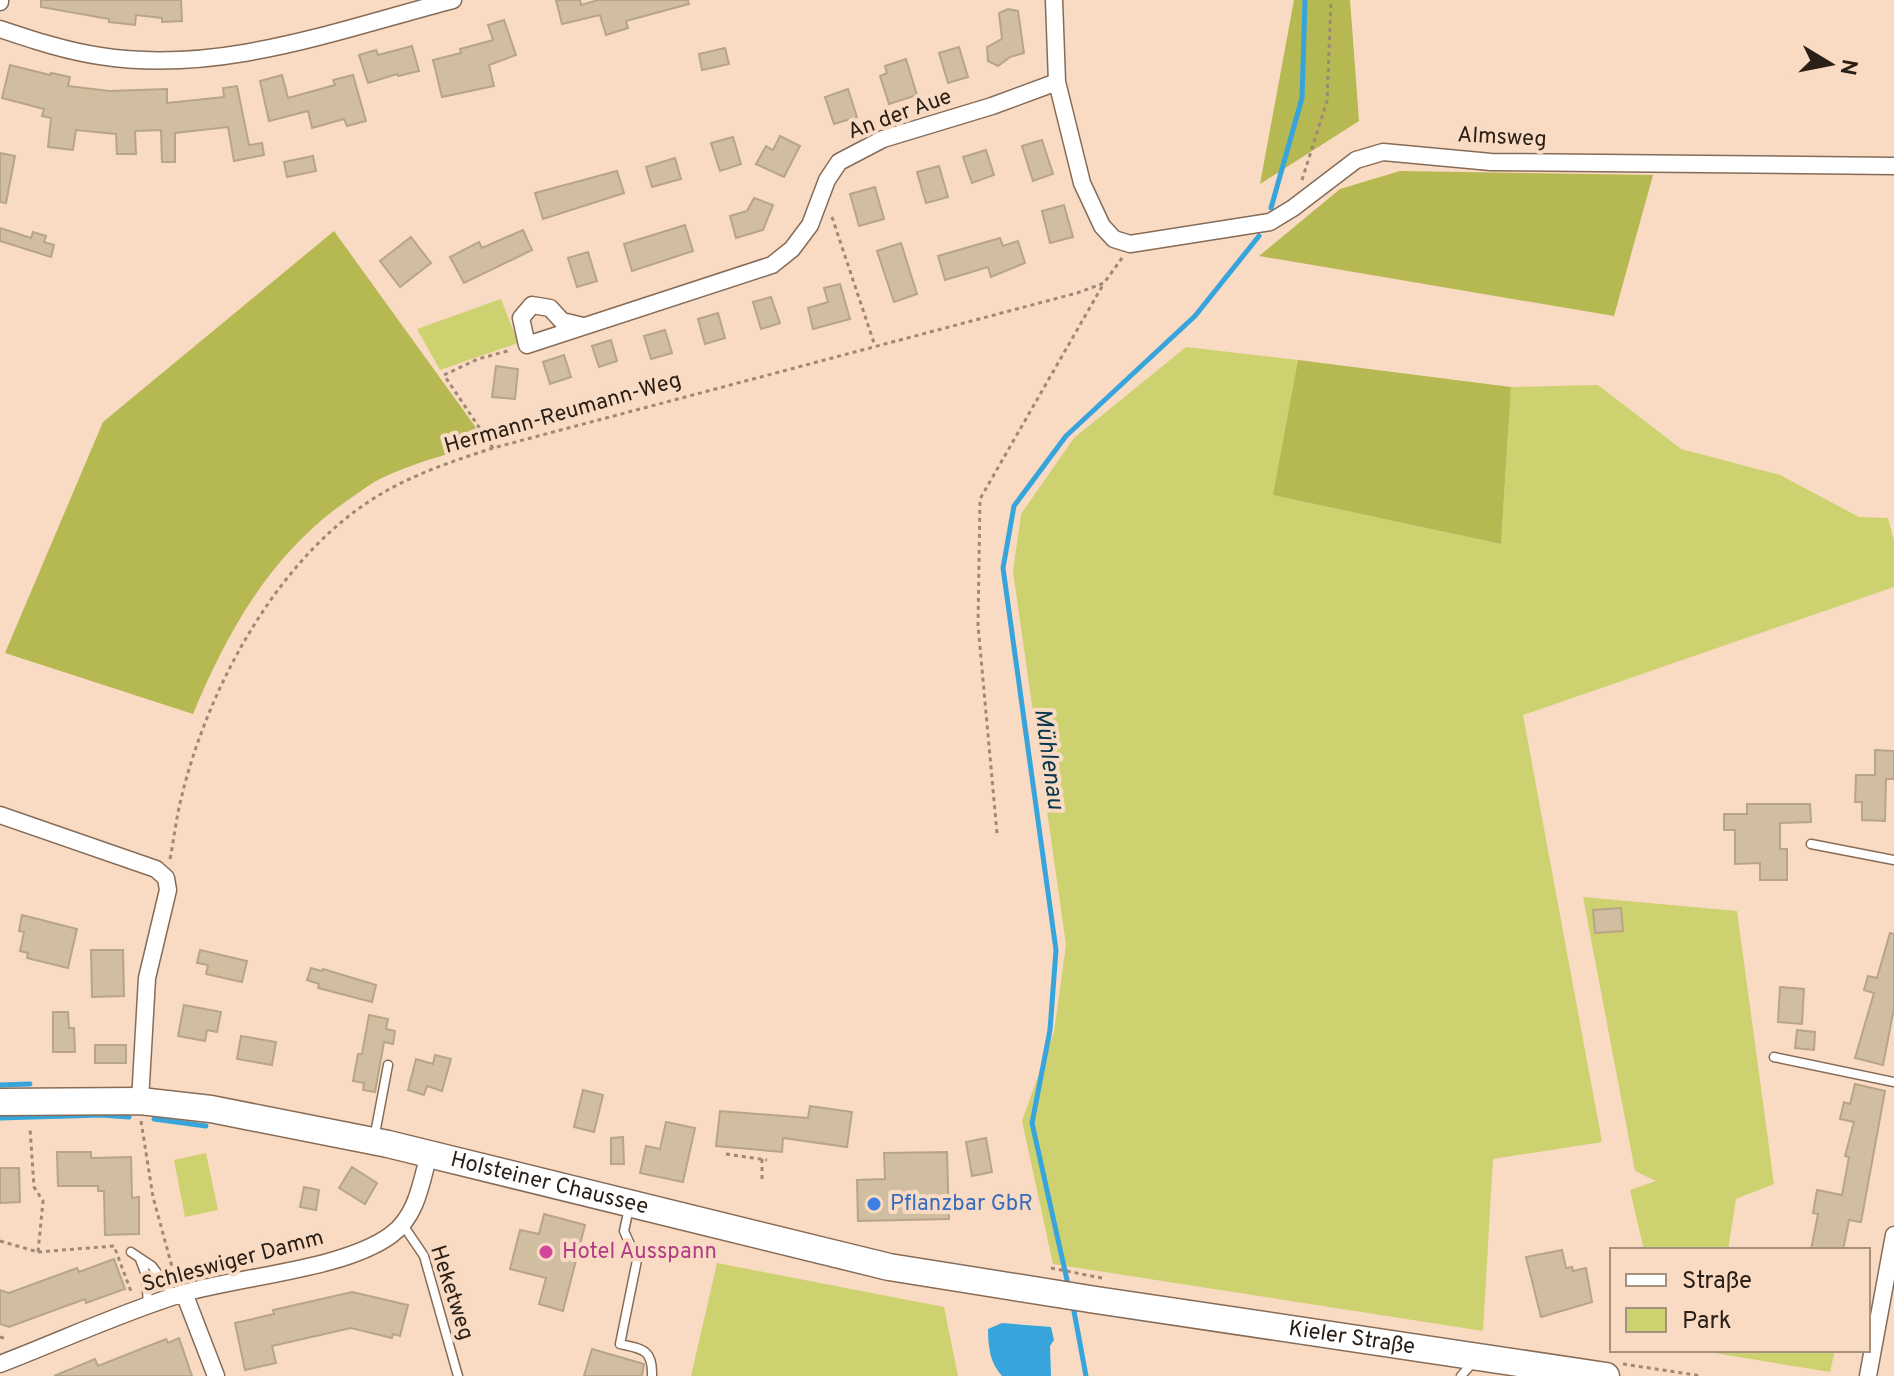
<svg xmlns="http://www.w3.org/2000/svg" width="1894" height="1376" font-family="Overpass,sans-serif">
  <rect width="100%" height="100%" fill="#f9dac3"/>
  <path fill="#ced170" d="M501 299 518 343 440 370 417 329Z
    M1186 347 1298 360 1274 495 1501 544 1511 387 1598 385 1681 449 1780 475 1859 517 1888 518 1894 541V587L1523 715 1602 1142 1493 1159 1483 1331 1053 1264 1022 1121 1054 1032 1066 945 1013 571 1021 514 1074 438Z
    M1583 897 1737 911 1774 1184 1736 1199 1728 1250H1644L1630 1190 1656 1181 1635 1171Z
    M206 1153 218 1210 185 1217 174 1160Z
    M717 1263 944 1307 958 1376H691Z
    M1696 1350H1835L1830 1372Z"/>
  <path fill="#b6b851" d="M1294 0H1350L1359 121 1260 184Z
    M1400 171 1653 175 1614 316 1259 256 1340 189Z
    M334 231 487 443C452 453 415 462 382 478 371 483 361 491 351 498 273 550 228 630 193 714L5 653 103 422Z
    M1298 360 1511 387 1501 544 1273 495Z"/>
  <path fill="#37a5dc" d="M1002 1323 1051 1327 1054 1340 1050 1346 1051 1376H1002C990 1363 988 1347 988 1329Z"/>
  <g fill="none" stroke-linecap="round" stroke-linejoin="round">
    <path stroke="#37a5dc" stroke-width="5" d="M1271 208 1302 98 1305 0
      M0 1085 30 1084
      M0 1118 101 1115 129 1117
      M154 1119 206 1126
      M1069 1289 1032 1123 1050 1030 1056 950 1003 568 1014 506 1066 436 1195 316 1259 236
      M1073 1306 1086 1376"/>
  </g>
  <path fill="#d1bea0" stroke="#b7a587" stroke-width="2" d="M41 0H181L182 21 162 22V18L136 15 135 25 109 22V19L41 7Z
    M556 0H580L581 5 598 0H688L689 4 626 21 628 28 606 35 600 15 562 24Z
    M1008 9 1018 11 1024 53 1010 57 998 66 988 61 987 47 1002 39 999 13Z
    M504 20 516 55 489 65 494 86 442 97 433 60 461 53 460 49 493 40 488 25Z
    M412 46 419 71 398 76 397 74 368 83 359 55 376 50 378 55Z
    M959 47 968 77 948 83 939 53Z
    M725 48 729 64 702 70 699 54Z
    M906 59 917 95 889 104 880 76 887 73 885 66Z
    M10 65 50 75 51 73 70 77 68 86 109 91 167 89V103L224 97 223 88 237 86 249 145 262 143 264 155 234 161 228 127 175 133V162H162L161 130 135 131 136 154H117L116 134 76 130 73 150 48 147 51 118 42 116 44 109 2 98Z
    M282 75 288 98 335 85 333 80 353 75 366 121 347 126 344 119 312 128 308 111 269 121 260 81Z
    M848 89 857 117 834 124 825 97Z
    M780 136 800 146 784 177 756 164 766 146 773 150Z
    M733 137 741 164 720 171 711 143Z
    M1042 140 1053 174 1033 181 1022 146Z
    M986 150 994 175 972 183 963 157Z
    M0 153 15 156 6 203 0 202Z
    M313 156 316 171 287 177 284 162Z
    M675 158 681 179 652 187 646 167Z
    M939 166 948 197 926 203 917 172Z
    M617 171 624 193 543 219 535 193Z
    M875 187 884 219 859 226 850 194Z
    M754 198 773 205 763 230 736 238 730 216 747 211Z
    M1064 205 1073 237 1050 243 1042 211Z
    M685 225 693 251 632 271 624 244Z
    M0 228 31 238 33 232 46 236 44 242 54 245 51 257 0 241Z
    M523 230 532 250 464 283 450 257 479 242 482 248Z
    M411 237 431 263 400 287 380 261Z
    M1000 238 1003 246 1018 241 1025 263 991 277 988 267 945 280 938 256Z
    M901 243 917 294 894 302 877 251Z
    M588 252 597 281 577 287 568 258Z
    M840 284 850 319 813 329 808 308 828 302 824 288Z
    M771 297 780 323 761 329 753 302Z
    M718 313 725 338 705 344 698 319Z
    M665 330 672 353 651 359 644 336Z
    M611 340 617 361 599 367 592 346Z
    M564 355 571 377 550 384 543 362Z
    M496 366 518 369 515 399 492 397Z
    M1875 750 1894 751V779H1886L1885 821 1862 820V802H1855L1856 775H1875Z
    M1747 804H1810L1811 822 1780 823V849H1787V880H1760V863L1735 864V830H1724V814H1747Z
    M1621 908 1623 931 1595 933 1593 910Z
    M22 915 77 929 68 968 27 958 28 953 20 951 24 932 19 931Z
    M1890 933 1894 934V1008L1883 1065 1855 1058 1874 993 1864 990 1868 976 1877 978Z
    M91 950H123L124 996 92 997Z
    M200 950 247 961 242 982 206 974 208 965 197 963Z
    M311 968 322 971 323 969 376 985 372 1002 318 988 319 984 307 980Z
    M1780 987 1804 989 1802 1024 1778 1022Z
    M184 1005 221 1012 217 1032 207 1030 205 1041 178 1036Z
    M53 1012H68L69 1028H74L75 1052H53Z
    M369 1015 388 1019 386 1029 395 1031 393 1044 384 1042 375 1092 363 1090 364 1083 353 1081 358 1054H362Z
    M1797 1030 1815 1032 1814 1050 1795 1048Z
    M241 1036 276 1042 272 1065 237 1059Z
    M95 1045H126V1063H95Z
    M435 1055 451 1059 442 1091 427 1086 424 1095 408 1090 416 1059 433 1064Z
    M1855 1084 1885 1091 1861 1222 1849 1220 1843 1250H1811L1818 1214 1813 1213 1817 1190 1842 1195 1849 1157 1845 1156 1854 1122 1840 1119 1844 1102 1850 1104Z
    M583 1090 603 1095 594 1132 574 1127Z
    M810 1106 852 1112 847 1147 783 1138 782 1152 716 1146 720 1111 808 1118Z
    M666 1122 695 1128 683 1182 640 1173 646 1146 660 1149Z
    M623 1137 624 1164H611V1138Z
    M986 1138 992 1172 972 1176 966 1142Z
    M57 1152H91V1158L131 1157 132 1198 139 1197V1234L105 1235 104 1191H98V1186H58Z
    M947 1152 949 1219 858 1221 857 1180 885 1179 884 1153Z
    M352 1167 377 1183 365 1204 339 1188Z
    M0 1168H19L20 1202 0 1203Z
    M304 1187 319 1190 316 1210 300 1207Z
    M544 1214 585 1225 563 1311 539 1304 546 1278 510 1269 520 1230 539 1234Z
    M1562 1250 1566 1268 1572 1267 1573 1271 1586 1268 1592 1302 1541 1317 1526 1257Z
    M114 1259 125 1289 86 1303 85 1299 9 1327 0 1324V1290L9 1293 77 1268 79 1272Z
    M352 1292 408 1305 400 1336 393 1334 392 1338 351 1328 272 1346 276 1363 245 1370 235 1323 274 1314 273 1310Z
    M179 1338 192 1376H54L95 1359 98 1366 166 1339 168 1343Z
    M592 1349 644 1364 642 1376H584Z"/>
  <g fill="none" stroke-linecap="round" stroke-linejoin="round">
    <defs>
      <path id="lane" d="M1811 844 1894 860
        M1774 1057 1894 1082
        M374 1139 388 1065
        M629 1208 624 1231 637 1260 620 1344C642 1349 653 1349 652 1376
        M403 1225 424 1256 458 1376
        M131 1252 152 1266 174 1296
        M140 1259 146 1275 148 1305
        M1461 1376 1475 1360"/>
      <path id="street" d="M1054 0 1057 82 1082 183 1102 226 1114 239 1130 244 1270 222 1293 208 1356 160 1383 152 1491 162 1894 166
        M0 2V0
        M0 29C33 40 66 51 100 56 220 75 338 30 453 0
        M583 326 562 321 550 308 532 305 521 318 527 345 772 265 792 249 810 225 827 180 839 162 883 139 992 106 1057 82
        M0 815 156 869 166 878 168 890 147 978 140 1101
        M184 1293 216 1376
        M0 1364C60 1341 120 1313 181 1294 240 1276 343 1270 391 1235 417 1216 421 1183 429 1154
        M1868 1376 1894 1235"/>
      <g id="primary">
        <path id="s1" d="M0 1102 140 1101 211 1109 388 1144 889 1267 1096 1300 1606 1376"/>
      </g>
    </defs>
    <use href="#lane" stroke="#866c57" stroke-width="11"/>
    <use href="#street" stroke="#866c57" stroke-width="19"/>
    <use href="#primary" stroke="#866c57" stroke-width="29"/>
    <path stroke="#9e8877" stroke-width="3" stroke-dasharray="4 4" stroke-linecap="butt" d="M1302 180 1327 101 1331 0
      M832 217 875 346
      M493 448 444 375 478 359 511 350
      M997 833 978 625 980 499 1104 283
      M170 859C174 839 176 819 181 799 208 686 281 550 386 491 420 472 456 460 493 448L1077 293 1104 283 1122 258
      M141 1121 153 1197 174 1274
      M726 1154 767 1160
      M762 1179V1159
      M0 1241 38 1252 43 1201 34 1187 30 1128
      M38 1252 114 1246 132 1294
      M1051 1268 1102 1278
      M0 1337 7 1339
      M1623 1364 1702 1376"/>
    <use href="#lane" stroke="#fff" stroke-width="8"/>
    <use href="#street" stroke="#fff" stroke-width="16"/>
    <use href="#primary" stroke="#fff" stroke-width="26"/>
  </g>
  <circle fill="#3f7fe0" stroke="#f9dac3" stroke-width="3" cx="874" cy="1204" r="8"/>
  <circle fill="#d1479c" stroke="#f9dac3" stroke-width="3" cx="546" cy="1252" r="8"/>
  <g text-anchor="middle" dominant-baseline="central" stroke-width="8" stroke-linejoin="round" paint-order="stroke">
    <g font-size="22" fill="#2a2017" stroke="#f9dac3">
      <text transform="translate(900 115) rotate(-20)">An der Aue</text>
      <text transform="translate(1502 138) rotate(3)">Almsweg</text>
      <text transform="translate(563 414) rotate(-16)">Hermann-Reumann-Weg</text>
      <text stroke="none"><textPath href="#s1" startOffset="558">Holsteiner Chaussee</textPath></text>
      <text transform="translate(233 1262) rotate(-15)">Schleswiger Damm</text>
      <text transform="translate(451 1293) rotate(72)">Heketweg</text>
      <text stroke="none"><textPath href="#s1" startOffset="1376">Kieler Straße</textPath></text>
    </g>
    <g font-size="22" fill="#366cbe" stroke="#f9dac3" text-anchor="start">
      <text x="890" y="1204">Pflanzbar GbR</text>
    </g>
    <g font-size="22" fill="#b23c85" stroke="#f9dac3" text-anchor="start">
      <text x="562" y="1252">Hotel Ausspann</text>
    </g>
    <g font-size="24" font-style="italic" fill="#07374e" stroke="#f9dac3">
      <text transform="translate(1048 759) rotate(82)">Mühlenau</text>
    </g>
  </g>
  <rect x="1610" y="1248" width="260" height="104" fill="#f9dac3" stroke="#a6907e" stroke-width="2"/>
  <rect x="1626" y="1274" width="40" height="12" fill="#ffffff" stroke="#a6907e" stroke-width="2"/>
  <text x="1682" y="1288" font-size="24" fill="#2a2017">Straße</text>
  <rect x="1626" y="1308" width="40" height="24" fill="#ced170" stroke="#a6907e" stroke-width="2"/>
  <text x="1682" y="1328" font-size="24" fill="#2a2017">Park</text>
  <g transform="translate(1830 64) rotate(100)" stroke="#f9dac3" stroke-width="6" paint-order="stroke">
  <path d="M0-6L14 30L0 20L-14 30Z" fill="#2a2017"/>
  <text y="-12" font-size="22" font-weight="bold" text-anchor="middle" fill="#2a2017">N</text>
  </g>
</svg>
